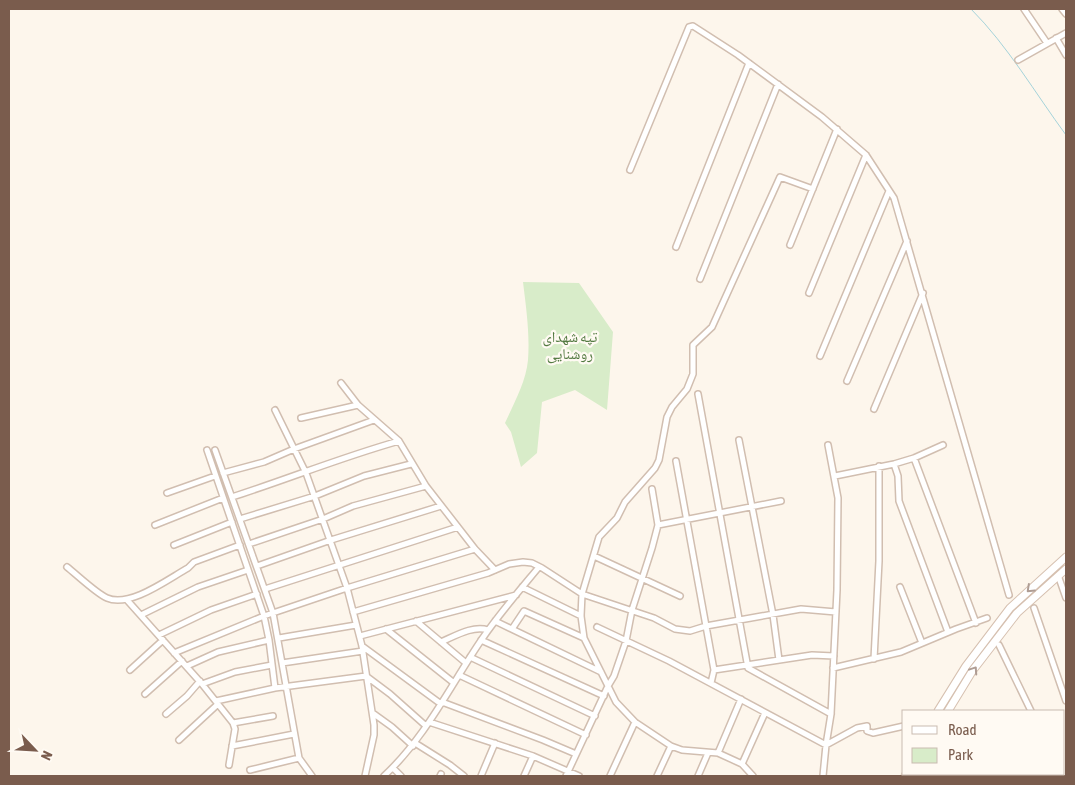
<svg xmlns="http://www.w3.org/2000/svg" width="1075" height="785" font-family="'Asap Condensed','Noto Naskh Arabic',sans-serif">
  <rect width="100%" height="100%" fill="#fdf6ec"/>
  <path fill="#d8ecc9" d="M523 282 579 283 613 332 607 410 575 390 542 402 537 453 521 467 511 432 505 423C514 403 526 382 528 360 530 334 526 307 523 282Z"/>
  <g fill="none" stroke-linecap="round" stroke-linejoin="round">
    <path stroke="#a5d3da" stroke-width="1" d="M971 9C1008 46 1035 93 1066 135"/>
    <defs>
      <path id="street" d="M1024 9 1047 43
        M1062 9 1066 14
        M1056 38 1066 55
        M1018 60 1066 33
        M630 170 689 27 693 26 738 55 822 117 866 155 894 198 1009 595
        M790 245 837 129
        M676 247 749 63
        M700 279 778 84
        M809 293 866 155
        M820 356 889 191
        M847 381 907 241
        M341 383 358 405 399 441 426 486 475 549 495 570
        M698 394 748 668 831 714
        M874 409 923 293
        M275 410 306 473 347 588 362 646 374 725V735L365 776
        M301 418 358 405
        M739 440 773 615 779 660
        M207 450 264 616 269 640 275 688
        M215 450 273 613 299 758 312 776
        M914 458 976 623
        M676 461 714 670 711 683
        M894 464 898 476 899 501 948 632
        M223 473 264 462 294 449 374 420
        M835 476 894 464 914 458 943 445
        M652 489 658 525 652 548 632 610 626 641 614 676 608 686 616 702 635 722 671 746 682 750 718 753 742 764 753 776
        M167 493 215 476
        M232 497C288 479 342 457 399 441
        M240 519 315 496 364 476 411 464
        M155 525 223 498
        M658 525 781 501
        M249 544 323 519 353 506 426 486
        M174 545 232 522
        M594 556 680 596
        M257 566 331 540 441 506
        M67 567C76 574 97 594 107 598 130 608 168 579 188 568L194 562 240 545
        M1059 578 1066 598
        M522 587 581 616
        M900 587 922 643
        M265 589 458 527
        M127 600 202 684 233 723 235 729 229 765
        M1034 608 1066 701
        M353 612 488 573 509 564 523 562 532 563 542 568 582 594 654 618 675 629 690 631 706 626 801 609 836 612
        M141 615 198 587 248 570
        M416 621 466 663
        M495 621 601 672
        M597 627 669 661 826 745 857 728 867 726V731L873 733 904 726
        M386 629 454 683
        M512 629 524 611 584 638
        M159 635 211 610 257 594
        M360 636 516 595
        M279 638 356 625
        M481 640 604 696
        M441 642C455 636 473 625 488 630
        M999 645 1031 711
        M362 646 441 704
        M174 653 264 616 347 588 475 549
        M470 657 595 716
        M874 659 879 561V466
        M282 663 363 651
        M187 666 218 652 269 640
        M833 668 901 652 956 629 987 618
        M130 670 163 640
        M714 670 812 655 834 656
        M459 675 586 735
        M202 684 235 672 272 665
        M145 694 182 661
        M216 701 275 688 366 676 390 694 426 726
        M442 702 543 740 576 754
        M166 714 187 696 200 681
        M374 714 392 727 413 746
        M429 722 533 756 579 776
        M233 723 273 716
        M179 740 218 704
        M415 743 450 765 464 776
        M232 746 294 734
        M718 753 741 699
        M742 764 764 715V712
        M393 768 401 776
        M250 770 299 758
        M947 774 948 776
        M981 774 982 776
        M1047 774V776
        M384 776C426 737 450 686 482 639 499 614 519 591 539 567
        M440 776 441 774
        M481 776 495 743
        M524 776 533 756
        M566 776 608 686 584 638 581 616 582 594 599 537 617 518 625 502 655 468 659 460 667 417 672 407 687 389 693 374V345L712 327 780 177 813 189
        M610 776 635 722
        M657 776 671 746
        M698 776 708 753
        M823 776 826 745 831 714 837 590 838 498 828 445
        M988 776 997 774"/>
      <path id="secondary" d="M938 711 966 666 1010 608 1066 557
        M948 711 973 670 1017 613 1066 569
        M905 776 906 774
        M915 776 916 774"/>
    </defs>
    <use href="#street" stroke="#d1beb0" stroke-width="8"/>
    <use href="#secondary" stroke="#d6c0b0" stroke-width="9"/>
    <use href="#street" stroke="#fff" stroke-width="5"/>
    <use href="#secondary" stroke="#fff" stroke-width="7"/>
  </g>
  <defs><path id="oneway-chevron" d="M-2-3.5L2.5 0L-2 3.5" fill="none" stroke-width="1.6" stroke-linecap="round" stroke-linejoin="round" transform="scale(1.25)"/></defs>
  <g stroke="#af9d94">
    <use href="#oneway-chevron" transform="translate(1030 589) rotate(137)"/>
    <use href="#oneway-chevron" transform="translate(974 670) rotate(-56)"/>
  </g>
  <g text-anchor="middle" dominant-baseline="central" stroke-width="4.5" stroke-linejoin="round" paint-order="stroke">
    <g font-size="15" fill="#537a41" stroke="#fffaf3">
      <text x="570" y="336">تپه شهدای<tspan x="570" dy="17">روشنایی</tspan></text>
    </g>
  </g>
  <rect width="1075" height="785" fill="none" stroke="#7a5c4d" stroke-width="20"/>
  <rect x="902" y="710" width="162" height="65" fill="#fffaf3" stroke="#cabbb1"/>
  <rect x="912" y="726" width="25" height="8" fill="#ffffff" stroke="#cabbb1"/>
  <text x="948" y="735" font-size="15" fill="#7a5c4d">Road</text>
  <rect x="912" y="748" width="25" height="15" fill="#d8ecc9" stroke="#cabbb1"/>
  <text x="948" y="760" font-size="15" fill="#7a5c4d">Park</text>
  <g transform="translate(35 750) rotate(115)" stroke="#fffaf3" stroke-width="4" paint-order="stroke">
  <path d="M0-4L9 19L0 12L-9 19Z" fill="#7a5c4d"/>
  <text y="-8" font-size="14" font-weight="bold" text-anchor="middle" fill="#7a5c4d">N</text>
  </g>
</svg>
